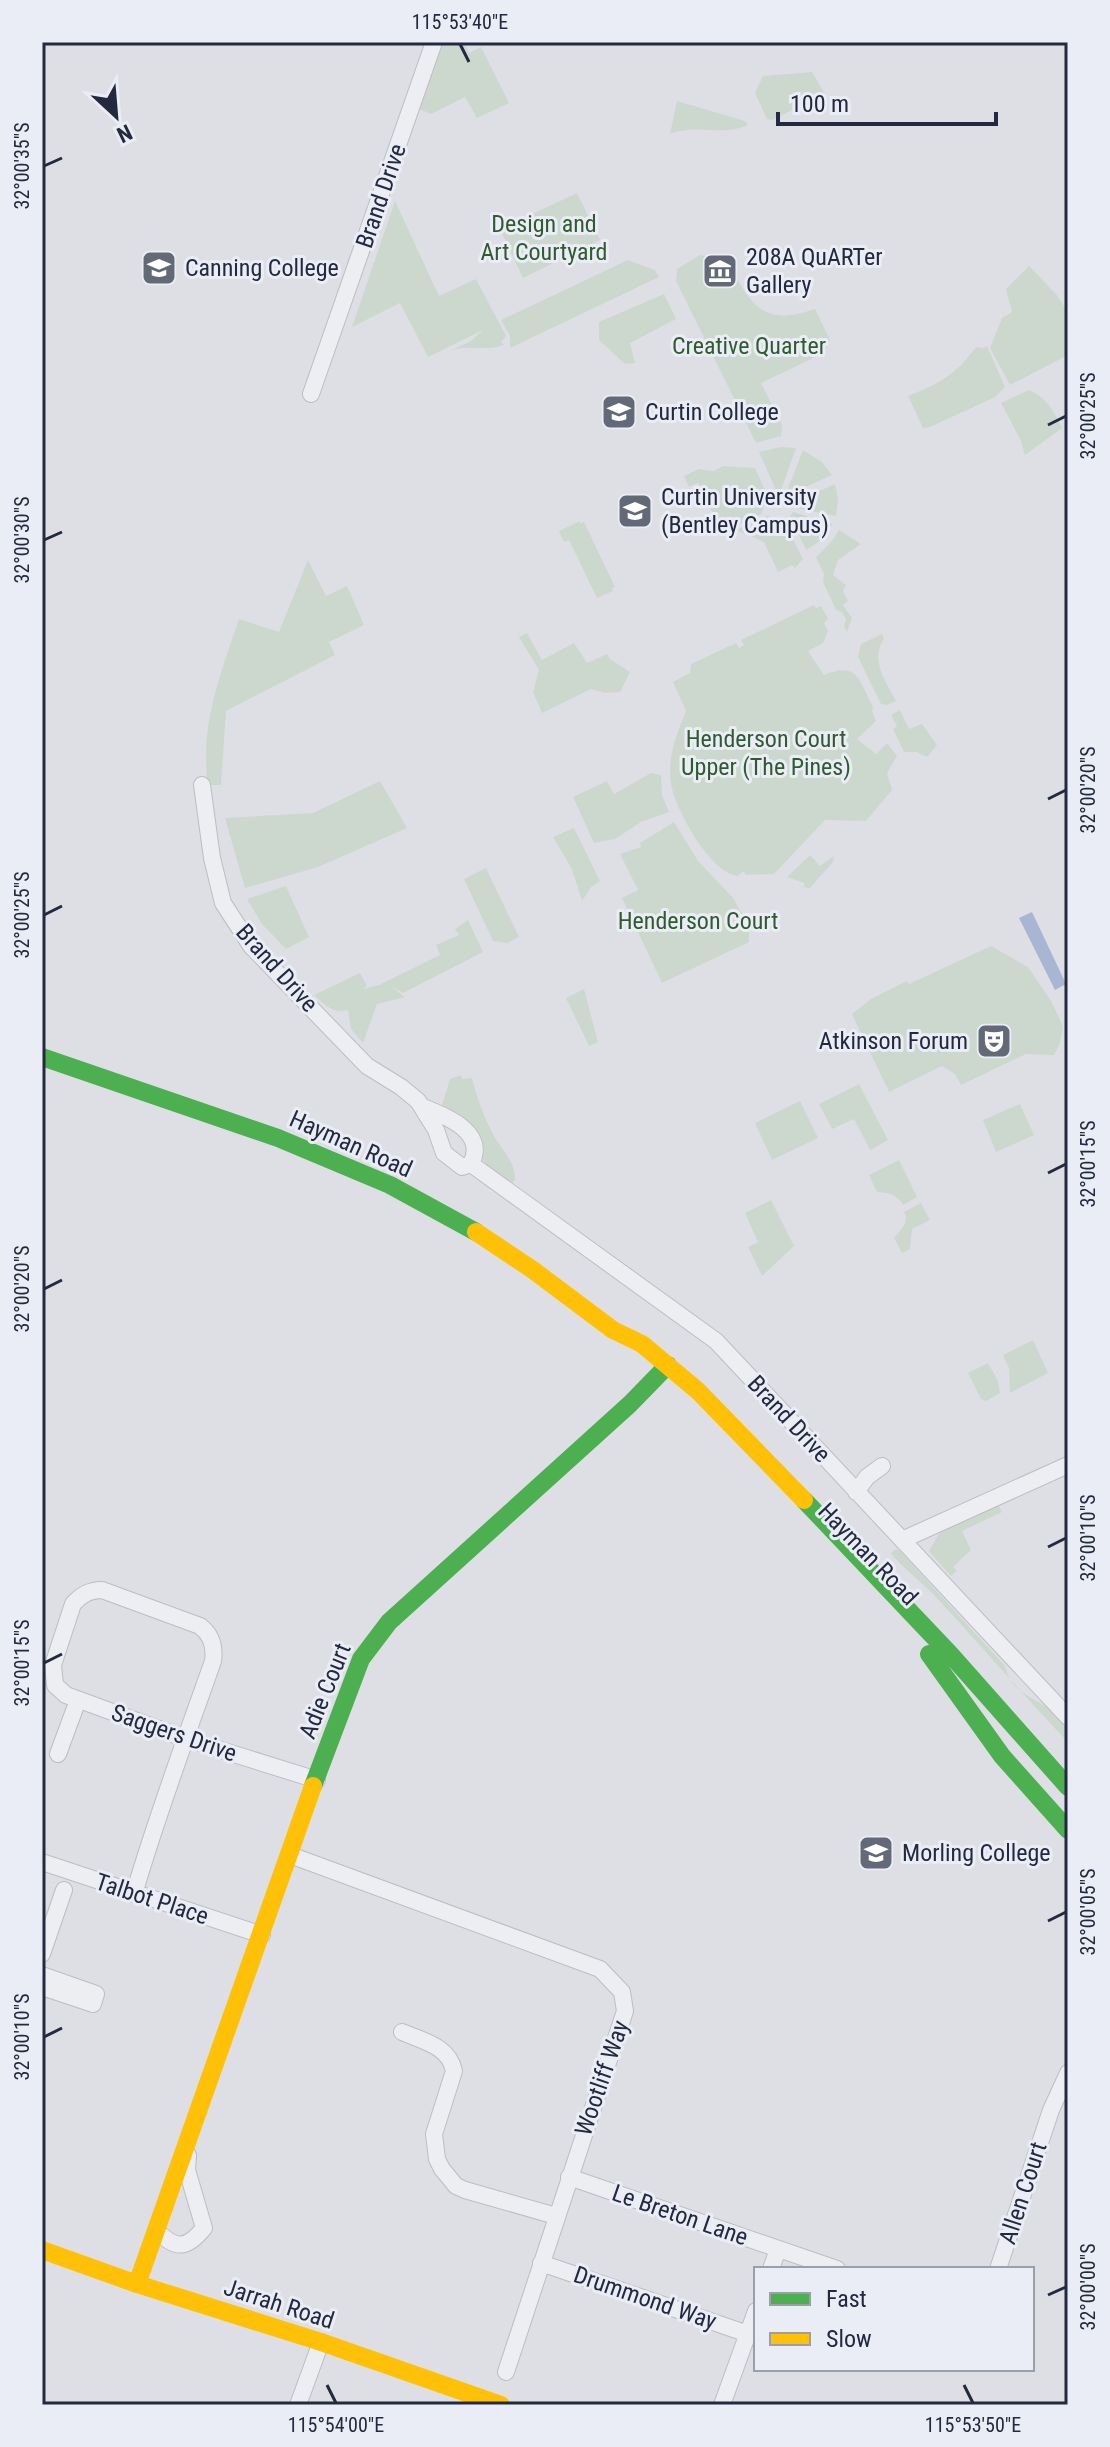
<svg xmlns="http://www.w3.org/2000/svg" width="1110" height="2447" font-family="'Roboto Condensed',sans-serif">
  <rect width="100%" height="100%" fill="#dedfe4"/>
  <path fill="#ccd8cd" d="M439 42H464L469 53 481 47 509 103 477 118 465 97 431 114 417 108Z
    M812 72 825 94 772 120 767 119 755 93 763 76Z
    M677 101 745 121 748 125C722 137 697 123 670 134Z
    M577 193 600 240 523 278 500 229Z
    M395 201 439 296 476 279 506 336 501 342 504 345C486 352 468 344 450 351L471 341 483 330 428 357 400 303 352 327Z
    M700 255 727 260C750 303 761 328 815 309L830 340 824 353 761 383 782 425 781 436 756 443 676 281 677 269Z
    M628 260 655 270 659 277 510 348V336L501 320Z
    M1029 266 1056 294 1068 312V355L1010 385 990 348 1002 318 1012 312 1006 289Z
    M664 294 676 319 630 343 635 363 625 364 599 340V322Z
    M987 346 1005 387 995 397 930 427 923 428 908 396C941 383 955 375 976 347L983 348Z
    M1029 390C1047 398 1054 411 1062 428L1025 455 1021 441 1001 403Z
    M781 447 796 448 781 490H776L759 452Z
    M803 450 822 462 832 475 791 494 787 491Z
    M723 466 755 468 768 497 761 514 722 532 698 483 689 487 684 476 699 469 713 471Z
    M835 484 838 500 836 516 795 508V502Z
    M793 512 833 524 820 541 806 550 790 516Z
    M767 516 784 521 803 559 795 568 792 565 778 572 764 542 736 530Z
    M580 521V524L584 522 615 587 612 588 613 591 597 598 569 540 564 542 559 531Z
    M839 530 861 544 838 560 833 575 846 585 843 591 848 601 843 605 852 618 847 632 844 626 846 620 842 612 836 610 823 582 824 574 816 557 832 541Z
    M308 560 326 596 347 586 364 625 329 642 335 655 226 711 221 785H208C199 727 221 672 239 619L279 632Z
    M814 605 816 608 821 606 828 619 824 623 828 631 823 643 808 651 824 675C858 661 859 680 873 707L872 711 876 721 857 739 876 754 887 743 897 756 887 773 892 790 866 821 825 820 774 874 746 875 743 871 738 876C710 873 675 809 671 784 667 758 676 735 686 711L673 682 690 673 691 664 736 643 739 648 744 645 741 640Z
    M527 633 542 660 574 643 587 663 607 654 610 659 630 672 620 692 605 693 591 689 542 713 533 692 539 670 519 637Z
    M882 634 884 638C870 661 885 680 896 701L887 705 881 704 858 657 861 644Z
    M900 710 909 729 922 724 937 745 927 757 917 752H904L893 729 897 726 891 715Z
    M651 773 661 775 662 795 669 812 641 822 615 839 594 843 573 797 607 781 614 794Z
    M380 781 407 828 318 867 245 888 225 818 313 813Z
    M674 822 698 861 734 899 739 909 749 921V942L662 983 622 898 638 890 620 854 641 847 640 843Z
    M574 828 600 881 591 887 582 901 572 869 553 837Z
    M810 855 820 866 834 856 833 862 810 888 804 887V883L787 877Z
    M486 868 519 937 507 943 493 941 464 879Z
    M286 886 309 937 286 949 262 924 247 899Z
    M468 920 483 952 403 993 389 985 405 997 377 1004 363 1043 351 1029 348 1010C333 1014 325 1005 314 995L360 973 367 986 363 989 379 985 440 955 436 945 459 935 455 929Z
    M991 946 1028 967 1051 1001 1063 1026 1060 1043 1054 1055 1026 1054 961 1085 955 1074 942 1066 889 1092 852 1014 871 999 907 981 909 984Z
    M584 989 598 1042 589 1046 566 998Z
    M461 1075 462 1079 472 1078C477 1098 483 1115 493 1134 502 1151 515 1160 515 1180L512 1183C501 1178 488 1169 482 1158 469 1133 477 1119 444 1109L442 1105 450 1079Z
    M859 1084 888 1140 870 1150 854 1119 832 1129 819 1104Z
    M800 1101 818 1138 772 1160 755 1123Z
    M1020 1104 1034 1135 996 1152 983 1120Z
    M899 1160 917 1197 903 1205C898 1195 887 1192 877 1192L869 1175Z
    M771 1200 794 1246 762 1276 748 1247 758 1242 745 1213Z
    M921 1203 930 1220 912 1229 910 1249 902 1253 894 1238C900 1231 910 1222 904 1212Z
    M1033 1340 1048 1373 1010 1393 1009 1368 1003 1355Z
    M988 1363 998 1381 1000 1393 986 1401 981 1399 968 1373Z
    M998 1504 1002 1512 962 1531 971 1550 953 1567 957 1571 951 1576 929 1551 940 1532Z
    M896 1549 900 1551 1005 1666C1011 1690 1027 1695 1045 1706 1053 1711 1061 1723 1068 1730V1742C1022 1694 980 1644 934 1595 926 1586 893 1559 891 1553Z"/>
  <path fill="#a8b5d3" d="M1032 912 1066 984 1055 990 1019 918Z"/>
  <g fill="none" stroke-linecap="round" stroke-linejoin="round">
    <defs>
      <path id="street" d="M311 394 434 42
        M202 785 212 858 223 903 251 946 367 1066 401 1087 418 1101 436 1130 444 1153 462 1167 471 1164
        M423 1107C446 1116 487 1132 471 1164
        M471 1164 716 1341 1068 1717
        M856 1492 867 1477 882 1466
        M902 1540 1068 1465
        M58 1754 78 1700
        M290 1855 600 1969 622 1992 625 2011 506 2372
        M42 1862 262 1935
        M134 1894C157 1815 186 1738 213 1661 215 1647 212 1635 200 1626L102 1590C89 1590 81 1595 73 1604L53 1665 55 1685 66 1695 186 1739 317 1780
        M42 1954 64 1890
        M42 1975 96 1994 93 2004 42 1987
        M402 2032C423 2041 449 2046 454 2071L434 2134 437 2159 442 2169 456 2186 465 2190 556 2216
        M569 2177 837 2269
        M157 2231C176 2250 187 2249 204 2228L187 2170 188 2155
        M541 2263 748 2334
        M771 2269 778 2249
        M998 2269 1051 2110 1068 2073
        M298 2405 321 2342
        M722 2405 756 2311"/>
    </defs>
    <use href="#street" stroke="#bcbdc2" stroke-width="18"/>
    <use href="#street" stroke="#edeef1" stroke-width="16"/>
    <path stroke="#4caf50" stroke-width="18" d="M42 1057 278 1138 390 1185 476 1232
      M804 1500 951 1655 1068 1787
      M929 1654 1002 1756 1068 1830
      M313 1786 361 1659 389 1622 630 1404 668 1365"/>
    <path stroke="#ffc107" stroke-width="18" d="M476 1232 533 1270 613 1330 642 1344 698 1391 804 1500
      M42 2250 137 2284 321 2342 501 2405
      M137 2284 313 1786"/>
  </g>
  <path fill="none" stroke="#23293e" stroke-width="3" d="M460 44 469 62M44 166 62 158M1048 425 1066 416M44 540 62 532M1048 799 1066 790M44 915 62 906M1048 1173 1066 1164M44 1289 62 1280M1048 1547 1066 1538M44 1663 62 1654M1048 1921 1066 1912M44 2037 62 2028M1048 2295 1066 2287M327 2385 336 2403M964 2385 973 2403"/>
  <defs>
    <symbol id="university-square" viewBox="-11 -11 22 22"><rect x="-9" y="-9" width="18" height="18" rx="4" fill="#646978" stroke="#eaedf5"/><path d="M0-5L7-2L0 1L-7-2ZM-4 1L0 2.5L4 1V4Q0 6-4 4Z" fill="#fff"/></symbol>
    <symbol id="museum-square" viewBox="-11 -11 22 22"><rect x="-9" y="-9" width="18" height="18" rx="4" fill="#646978" stroke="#eaedf5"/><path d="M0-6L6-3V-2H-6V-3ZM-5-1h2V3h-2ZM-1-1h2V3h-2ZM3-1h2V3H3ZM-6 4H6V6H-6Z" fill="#fff"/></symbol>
    <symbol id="theatre-square" viewBox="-11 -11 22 22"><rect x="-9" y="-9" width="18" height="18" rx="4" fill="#646978" stroke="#eaedf5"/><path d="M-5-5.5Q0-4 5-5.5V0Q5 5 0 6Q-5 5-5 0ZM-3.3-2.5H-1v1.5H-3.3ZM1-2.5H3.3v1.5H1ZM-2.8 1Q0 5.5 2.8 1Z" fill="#fff"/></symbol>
  </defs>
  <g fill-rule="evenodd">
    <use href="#university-square" x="139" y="248" width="40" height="40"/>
    <use href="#museum-square" x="700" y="251" width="40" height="40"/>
    <use href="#university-square" x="599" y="392" width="40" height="40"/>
    <use href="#university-square" x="615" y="491" width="40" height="40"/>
    <use href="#theatre-square" x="974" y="1021" width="40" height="40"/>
    <use href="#university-square" x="856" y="1833" width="40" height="40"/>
  </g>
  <g text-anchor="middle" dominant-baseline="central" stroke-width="6" stroke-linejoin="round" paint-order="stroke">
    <g font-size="24" fill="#23293e" stroke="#eaedf5">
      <text transform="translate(381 196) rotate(-71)">Brand Drive</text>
      <text transform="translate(277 968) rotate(48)">Brand Drive</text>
      <text transform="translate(351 1144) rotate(24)">Hayman Road</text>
      <text transform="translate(789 1419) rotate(47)">Brand Drive</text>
      <text transform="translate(868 1554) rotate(46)">Hayman Road</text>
      <text transform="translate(325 1691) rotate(-68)">Adie Court</text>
      <text transform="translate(174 1733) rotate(19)">Saggers Drive</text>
      <text transform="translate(152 1899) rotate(18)">Talbot Place</text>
      <text transform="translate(602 2078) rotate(-71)">Wootliff Way</text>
      <text transform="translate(1023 2193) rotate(-72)">Allen Court</text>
      <text transform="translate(680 2215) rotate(19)">Le Breton Lane</text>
      <text transform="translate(645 2298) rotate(19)">Drummond Way</text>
      <text transform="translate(279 2304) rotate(18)">Jarrah Road</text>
    </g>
    <g font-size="24" fill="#305b2f" stroke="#eaedf5">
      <text x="544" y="224">Design and<tspan x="544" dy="28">Art Courtyard</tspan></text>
      <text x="749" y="346">Creative Quarter</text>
      <text x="766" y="739">Henderson Court<tspan x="766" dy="28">Upper (The Pines)</tspan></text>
      <text x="698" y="921">Henderson Court</text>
    </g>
    <g font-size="24" fill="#23293e" stroke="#eaedf5" text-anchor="start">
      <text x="746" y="257">208A QuARTer<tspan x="746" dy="28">Gallery</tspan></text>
      <text x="185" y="268">Canning College</text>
      <text x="645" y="412">Curtin College</text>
      <text x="661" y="497">Curtin University<tspan x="661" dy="28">(Bentley Campus)</tspan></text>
      <text x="968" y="1041" text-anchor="end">Atkinson Forum</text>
      <text x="902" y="1853">Morling College</text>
    </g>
  </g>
  <rect width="1110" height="2447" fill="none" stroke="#eaedf5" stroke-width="88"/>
  <rect x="754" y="2267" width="280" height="104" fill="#eaedf5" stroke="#9a9fac" stroke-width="2"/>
  <rect x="770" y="2293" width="40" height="12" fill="#4caf50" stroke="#9a9fac" stroke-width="2"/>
  <text x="826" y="2307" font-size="24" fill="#23293e">Fast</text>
  <rect x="770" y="2333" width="40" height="12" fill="#ffc107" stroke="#9a9fac" stroke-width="2"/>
  <text x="826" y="2347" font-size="24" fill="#23293e">Slow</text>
  <g transform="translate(116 116) rotate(154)" stroke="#eaedf5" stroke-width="6" paint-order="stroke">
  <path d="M0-6L14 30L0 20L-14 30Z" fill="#23293e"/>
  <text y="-12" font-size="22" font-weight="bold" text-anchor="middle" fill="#23293e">N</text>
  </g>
  <path d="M778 112v12h218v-12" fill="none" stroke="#23293e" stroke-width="4"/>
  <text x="790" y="112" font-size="24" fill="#23293e" stroke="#eaedf5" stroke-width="6" paint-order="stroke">100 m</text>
  <rect x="44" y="44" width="1022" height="2359" fill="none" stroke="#23293e" stroke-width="3"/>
  <g font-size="20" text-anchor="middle" fill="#23293e">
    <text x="460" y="29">115°53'40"E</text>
    <text transform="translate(22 166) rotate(-90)" y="7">32°00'35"S</text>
    <text transform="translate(1088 416) rotate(-90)" y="7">32°00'25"S</text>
    <text transform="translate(22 540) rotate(-90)" y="7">32°00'30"S</text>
    <text transform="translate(1088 790) rotate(-90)" y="7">32°00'20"S</text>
    <text transform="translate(22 915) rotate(-90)" y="7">32°00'25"S</text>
    <text transform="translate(1088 1164) rotate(-90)" y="7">32°00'15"S</text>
    <text transform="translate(22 1289) rotate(-90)" y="7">32°00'20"S</text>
    <text transform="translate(1088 1538) rotate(-90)" y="7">32°00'10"S</text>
    <text transform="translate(22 1663) rotate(-90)" y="7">32°00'15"S</text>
    <text transform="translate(1088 1912) rotate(-90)" y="7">32°00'05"S</text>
    <text transform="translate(22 2037) rotate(-90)" y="7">32°00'10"S</text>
    <text transform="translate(1088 2287) rotate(-90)" y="7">32°00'00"S</text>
    <text x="336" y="2432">115°54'00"E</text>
    <text x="973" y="2432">115°53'50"E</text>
  </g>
</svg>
